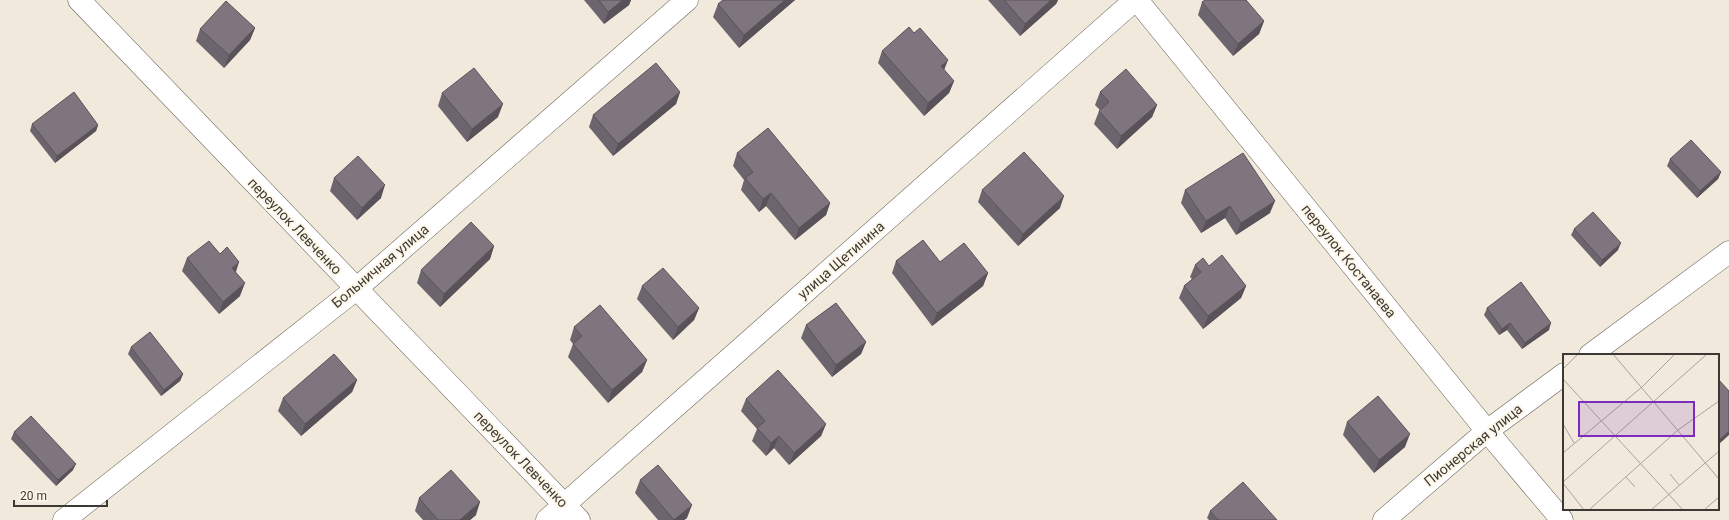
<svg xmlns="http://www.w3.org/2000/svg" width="1729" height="520" font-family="Roboto,sans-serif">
  <rect width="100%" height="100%" fill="#f0e9dc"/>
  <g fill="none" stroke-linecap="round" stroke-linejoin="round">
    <defs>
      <path id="minor" d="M79 0 579 520
        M1137 0 1487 431 1562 520
        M1590 355 1729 252
        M64 520 356 289 687 0
        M547 520 1135 0
        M1384 520 1487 431 1564 374"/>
    </defs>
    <use href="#minor" stroke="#676155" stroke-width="23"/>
    <use href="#minor" stroke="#fff" stroke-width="22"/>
  </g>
  <path fill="#6d656d" d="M584 0H631L629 5 604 24Z
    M723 0H795L739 48 713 17 718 4Z
    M988 0H1058L1056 4 1020 36Z
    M1202 2 1264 21 1259 34 1233 56 1198 15Z
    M255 28 250 40 224 68 196 41 200 29Z
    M882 51 954 81 949 93 924 116 878 63Z
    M680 92 676 104 613 156 589 127 593 115Z
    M1100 92 1157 105 1152 117 1117 149 1094 124 1099 111 1100 110 1095 105Z
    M442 93 498 117 467 142 438 106Z
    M32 124 98 125 96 131 55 163 30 131Z
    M737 153 830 203 826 215 795 240 766 206 759 212 741 190 744 180 733 166Z
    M1670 159 1721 172 1718 179 1697 198 1667 166Z
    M334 178 381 198 357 220 330 191Z
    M982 190 1060 208 1018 246 978 202Z
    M1185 190 1270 213 1236 235 1225 218 1201 233 1181 203Z
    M1574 229 1618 250 1600 267 1571 235Z
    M494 246 490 259 440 307 417 283 421 270Z
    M187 258 236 272 240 296 219 314 182 271Z
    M896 261 940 262 988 273 983 286 932 326 892 273Z
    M1195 265 1209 266 1246 286 1241 298 1203 329 1179 298 1184 286 1192 279 1190 277Z
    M642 286 699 308 694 320 673 340 637 299Z
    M1487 308 1549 330 1522 349 1507 330 1499 335 1484 315Z
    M806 325 866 342 861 354 832 377 801 338Z
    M574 327 647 360 642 372 608 403 568 357 573 344 570 340Z
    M131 347 183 374 180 381 161 396 128 354Z
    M357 380 352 392 301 436 278 411 283 398Z
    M746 399 826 424 821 436 789 465 774 448 766 456 752 441 757 429 741 411Z
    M1347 422 1405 447 1374 473 1343 435Z
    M14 432 73 470 56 486 11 439Z
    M640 480 687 518 684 520H658L635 493Z
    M419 498 476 515 470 520H423L415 511Z
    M1210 511 1277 520H1209L1207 518Z"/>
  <path fill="#595259" d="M623 0H631L629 5 604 24 608 12Z
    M785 0H795L739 48 744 35Z
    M1051 0H1058L1056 4 1020 36 1025 24Z
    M1264 21 1259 34 1233 56 1238 44Z
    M255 28 250 40 224 68 229 55Z
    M948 60 943 73 941 66Z
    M954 81 949 93 924 116 928 103Z
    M680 92 676 104 613 156 618 144Z
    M503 104 498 117 467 142 472 129Z
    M1157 105 1152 117 1117 149 1121 136Z
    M98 125 96 131 55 163 57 156Z
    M1721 172 1718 179 1697 198 1700 191Z
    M385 185 381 198 357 220 362 208Z
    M771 193 766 206 759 212 763 199Z
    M1064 196 1060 208 1018 246 1023 234Z
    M1275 201 1270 213 1236 235 1241 223Z
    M830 203 826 215 795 240 799 228Z
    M1230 206 1225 218 1201 233 1206 221Z
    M1621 243 1618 250 1600 267 1602 260Z
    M494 246 490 259 440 307 444 294Z
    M239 262 235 275 232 268Z
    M988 273 983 286 932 326 937 313Z
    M245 283 240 296 219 314 223 302Z
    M1246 286 1241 298 1203 329 1208 316Z
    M699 308 694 320 673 340 678 327Z
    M1510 323 1507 330 1499 335 1502 329Z
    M1551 323 1549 330 1522 349 1525 343Z
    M866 342 861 354 832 377 836 365Z
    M647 360 642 372 608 403 612 390Z
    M183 374 180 381 161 396 164 390Z
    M357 380 352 392 301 436 305 424Z
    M826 424 821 436 789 465 794 453Z
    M1729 431V435L1718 445V441Z
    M1410 434 1405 447 1374 473 1379 460Z
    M779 436 774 448 766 456 771 443Z
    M76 464 73 470 56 486 58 480Z
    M480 502 476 515 470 520H460Z
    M692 505 687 518 684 520H674Z"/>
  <path fill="#7f757f" stroke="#595259" d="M599 0H623L608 12Z
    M723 0H785L744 35 718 4Z
    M1004 0H1051L1025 24Z
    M1205 0H1246L1264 21 1238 44 1202 2Z
    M226 1 255 28 229 55 200 29Z
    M909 27 914 33 920 28 948 60 941 66 954 81 928 103 882 51Z
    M656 63 680 92 618 144 593 115Z
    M474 68 503 104 472 129 442 93Z
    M1126 69 1157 105 1121 136 1099 111 1109 102 1100 92Z
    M74 92 98 125 57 156 32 124Z
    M768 128 830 203 799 228 771 193 763 199 745 178 753 172 737 153Z
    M1691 140 1721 172 1700 191 1670 159Z
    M1024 152 1064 196 1023 234 982 190Z
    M1243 153 1275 201 1241 223 1230 206 1206 221 1185 190Z
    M358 156 385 185 362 208 334 178Z
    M1593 212 1621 243 1602 260 1574 229Z
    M471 222 494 246 444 294 421 270Z
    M923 240 940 262 964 243 988 273 937 313 896 261Z
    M209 241 220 254 227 247 239 262 232 268 245 283 223 302 187 258Z
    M1222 255 1246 286 1208 316 1184 286 1201 272 1195 265 1203 258 1209 266Z
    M663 268 699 308 678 327 642 286Z
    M1521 282 1551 323 1525 343 1510 323 1502 329 1487 308Z
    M836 303 866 342 836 365 806 325Z
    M600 305 647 360 612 390 573 344 582 336 574 327Z
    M150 332 183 374 164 390 131 347Z
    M334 354 357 380 305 424 283 398Z
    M778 370 826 424 794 453 779 436 771 443 757 428 765 421 746 399Z
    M1718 379 1729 391V431L1718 441Z
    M1378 396 1410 434 1379 460 1347 422Z
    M31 416 76 464 58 480 14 432Z
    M658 465 692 505 674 520 640 480Z
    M451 470 480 502 460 520H438L419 498Z
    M1243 482 1277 520H1218L1210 511Z"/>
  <g text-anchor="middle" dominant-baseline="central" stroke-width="4" stroke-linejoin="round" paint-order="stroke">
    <g font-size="14" fill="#3c3934" stroke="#fdf6e9">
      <text transform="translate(295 226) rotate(46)">переулок Левченко</text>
      <text transform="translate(841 260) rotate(-41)">улица Щетинина</text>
      <text transform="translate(1349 261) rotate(51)">переулок Костанаева</text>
      <text transform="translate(380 266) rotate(-40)">Больничная улица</text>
      <text transform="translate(1473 445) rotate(-39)">Пионерская улица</text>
      <text transform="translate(521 459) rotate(46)">переулок Левченко</text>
    </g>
  </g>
  <g transform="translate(1563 354)">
    <rect width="156" height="156" fill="#f0e9dc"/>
    <path fill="none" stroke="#a8a399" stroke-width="1" d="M50 0 156 125M0 15 15 0M0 25 120 156M0 70 11 89M0 99 79 33 112 0M107 120 116 131M63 123 72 133M0 128 144 0M0 129 21 156M26 156 115 76 156 47M88 156 156 97M141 156 156 143"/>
    <path fill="#7b2cbf" fill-opacity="0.15" stroke="#7b2cbf" stroke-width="2" d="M16 48H131V82H16Z"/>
    <rect width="156" height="156" fill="none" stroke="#3c3934" stroke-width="2"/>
  </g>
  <path d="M14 500v6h93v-6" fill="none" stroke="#3c3934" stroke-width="2"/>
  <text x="20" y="500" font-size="12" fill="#3c3934" stroke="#fdf6e9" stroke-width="3" paint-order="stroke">20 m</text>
</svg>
